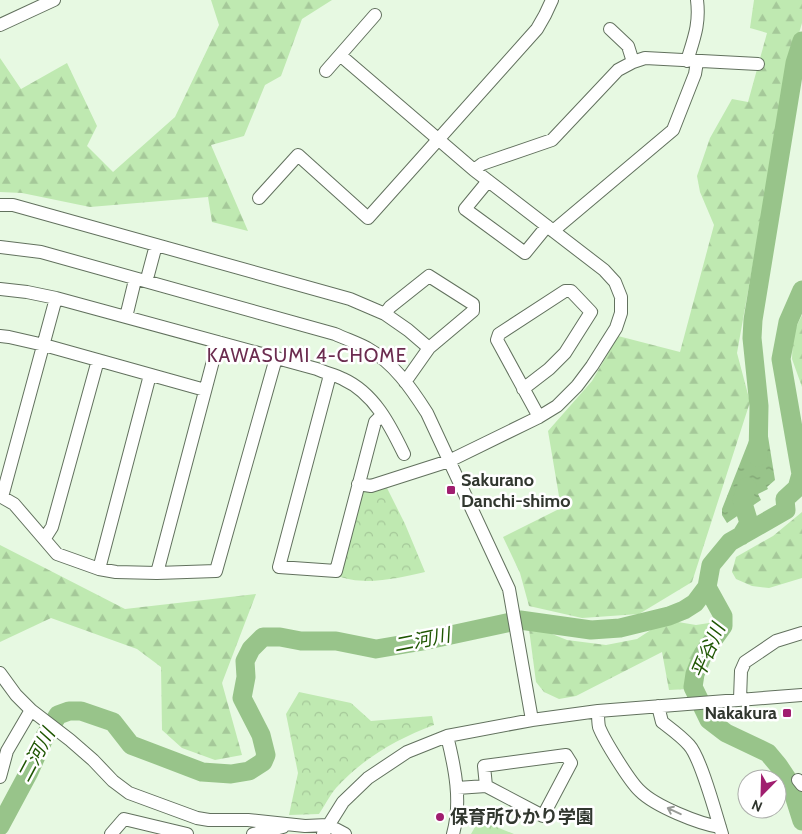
<svg xmlns="http://www.w3.org/2000/svg" width="802" height="834" font-family="Cabin,'Noto Sans JP',sans-serif">
  <defs>
    <pattern id="forest-firs" width="22" height="20" patternUnits="userSpaceOnUse" patternTransform="scale(1.25)"><rect width="22" height="20" fill="#bfe9b1"/><path d="M5 1l3.5 6h-7zM16 11l3.5 6h-7z" fill="#a5c899"/></pattern>
    <pattern id="park-crowns" width="20" height="18" patternUnits="userSpaceOnUse" patternTransform="scale(1.25)"><rect width="20" height="18" fill="#bfe9b1"/><path d="M2 6a3 3 0 1 1 6 0M12 15a3 3 0 1 1 6 0" fill="none" stroke="#a5c899"/></pattern>
    <pattern id="water-ripples" width="26" height="14" patternUnits="userSpaceOnUse" patternTransform="scale(1.25)"><rect width="26" height="14" fill="#98c48a"/><path d="M2 4q2-2 4 0t4 0M15 11q2-2 4 0t4 0" fill="none" stroke="#7da071"/></pattern>
  </defs>
  <rect width="100%" height="100%" fill="#e7f9e2"/>
  <path fill="url(#forest-firs)" d="M211 0H332L302 19 281 76 265 85 244 136 211 145 248 231 212 222 208 197 90 207 22 193 0 192V58L21 89 67 63 97 126 87 146 113 172 175 117 219 25Z
    M754 0H802V23L786 78 737 353 750 402 692 582 639 614 582 618 529 606 520 573 503 537 561 508 548 431 592 381 618 336 680 352 714 225 700 192 697 176 710 138 732 99 748 102 767 33 750 28Z
    M802 315V387L792 359 793 333Z
    M802 512V578L769 588 752 586 736 579 732 572 736 557 773 536Z
    M0 545 125 609 256 594 222 683 242 755 215 760 182 748 162 730 161 667 137 649 51 618 0 642Z
    M666 620 696 625 709 623 712 626 706 642 696 653 688 689 669 690 662 652 576 696 559 699 544 692 536 682 529 629 532 626 567 640 606 645 637 639Z"/>
  <path fill="url(#park-crowns)" d="M385 484 405 524 425 572C399 578 362 587 336 575L360 486Z
    M299 692 351 703 371 721 432 716 434 725C397 739 363 758 336 788 330 795 325 805 319 814L289 815 298 773 286 714Z
    M479 820 514 834H471Z"/>
  <path fill="url(#water-ripples)" d="M767 430 775 480 767 487 768 489 758 494 761 500 727 523 722 515V509L750 438V432Z"/>
  <g fill="none" stroke-linecap="round" stroke-linejoin="round">
    <path stroke="#98c48a" stroke-width="19" d="M758 457 759 406 752 338 753 320 795 63 802 41
      M741 536 749 523 742 500 747 487
      M707 587 723 616V626L703 654 695 674 693 687 709 720 726 733 768 753 778 765 790 783 802 821
      M0 826 29 772 45 736 58 715 69 711H81L113 722 131 745 202 772 231 774 249 771 263 762 266 755 261 735 242 698 246 677 245 661 251 649 263 637H280L301 641H336L376 649 423 641 520 620 591 630 620 628 669 616 684 610 695 603 707 587 711 565 730 542 786 510 785 499 797 488 801 474 781 359 788 322 802 290"/>
    <defs>
      <path id="minor" d="M0 25 54 0
        M610 29 628 46 633 62
        M340 55 474 170 604 270 615 282 621 297V313L616 328 592 366 577 386 557 406 539 417 449 461 371 486 358 484
        M687 61C694 38 700 24 697 0
        M326 71 375 15
        M474 170 482 164 552 140 618 70 633 62 645 58 758 64
        M488 181 465 209 525 253 547 226
        M259 198 298 155 368 218 537 29 545 15 552 0
        M0 205H13L350 299 385 314 408 330 429 348
        M553 231 673 130 695 74 697 62
        M0 247 41 252 335 334C346 339 357 343 367 348 394 363 411 388 427 413L509 589 532 720
        M148 275 156 245
        M0 289 27 292 56 298 317 369C326 373 335 375 343 379 374 393 390 425 404 454
        M385 314 390 307 429 276 473 304V311L429 348 405 382
        M126 317 135 280
        M0 336 9 337 44 345 205 390
        M330 375 279 567 336 571 375 422 382 415
        M523 389 549 369 565 353 591 312 571 291H565L499 334 497 340 539 417
        M0 496 14 504 57 554 99 569 116 572 157 573 216 571 276 358
        M2 497 56 298
        M45 538 52 527 98 360
        M99 569 150 375
        M157 573 218 342
        M0 673 16 695 31 710 70 740 93 760 113 781 129 793 197 818 209 820H248L305 826 328 825 345 834
        M740 699 741 671 745 662 776 641 802 633
        M658 706 662 722C671 729 681 736 689 745 701 758 716 815 722 834
        M598 711C598 716 598 722 599 727 604 740 630 782 640 791 655 806 699 824 720 827
        M447 736C455 768 462 802 453 834
        M0 777 7 751 31 710
        M798 780 802 785
        M457 788 486 786 543 816 571 763 566 755 484 766 486 786
        M111 834 124 819 187 834
        M253 834 283 827
        M323 834 343 802 368 778 407 752 447 736 532 720 598 711 802 695"/>
    </defs>
    <use href="#minor" stroke="#62715e" stroke-width="14"/>
    <use href="#minor" stroke="#fff" stroke-width="12"/>
  </g>
  <defs><path id="oneway-shaft" d="M-6 0H5M1.5-3L5.5 0L1.5 3" fill="none" stroke-width="1.6" stroke-linecap="round" stroke-linejoin="round" transform="scale(1.25)"/></defs>
  <use stroke="#989b97" href="#oneway-shaft" transform="translate(674 811) rotate(-155)"/>
  <g fill="#a01e6f" stroke="#fff" stroke-width="2">
    <rect x="446" y="485" width="10" height="10" rx="2.5"/>
    <rect x="782" y="708" width="10" height="10" rx="2.5"/>
    <circle cx="440" cy="817" r="5"/>
  </g>
  <g text-anchor="middle" dominant-baseline="central" stroke-width="5" stroke-linejoin="round" paint-order="stroke">
    <g font-size="18" font-weight="bold" fill="#31372f" stroke="#fff" text-anchor="start">
      <text x="461" y="480">Sakurano<tspan x="461" dy="21">Danchi-shimo</tspan></text>
      <text x="777" y="713" text-anchor="end">Nakakura</text>
      <text x="450" y="817">保育所ひかり学園</text>
    </g>
    <g font-size="19" letter-spacing="1" fill="#6b2c4f" stroke="#fff">
      <text x="307" y="355">KAWASUMI 4-CHOME</text>
    </g>
    <g font-size="19" font-style="italic" fill="#1f5602" stroke="#fff">
      <text transform="translate(422 640) rotate(-11)">二河川</text>
      <text transform="translate(708 651) rotate(-67)">平谷川</text>
      <text transform="translate(36 755) rotate(-62)">二河川</text>
    </g>
  </g>
  <g transform="translate(762 794) rotate(203)"><circle r="24" fill="#ffffff" stroke="#adafac"/>
  <path d="M0-4L9 19L0 12L-9 19Z" fill="#a01e6f"/>
  <text y="-8" font-size="14" font-weight="bold" text-anchor="middle" fill="#31372f">N</text>
  </g>
</svg>
